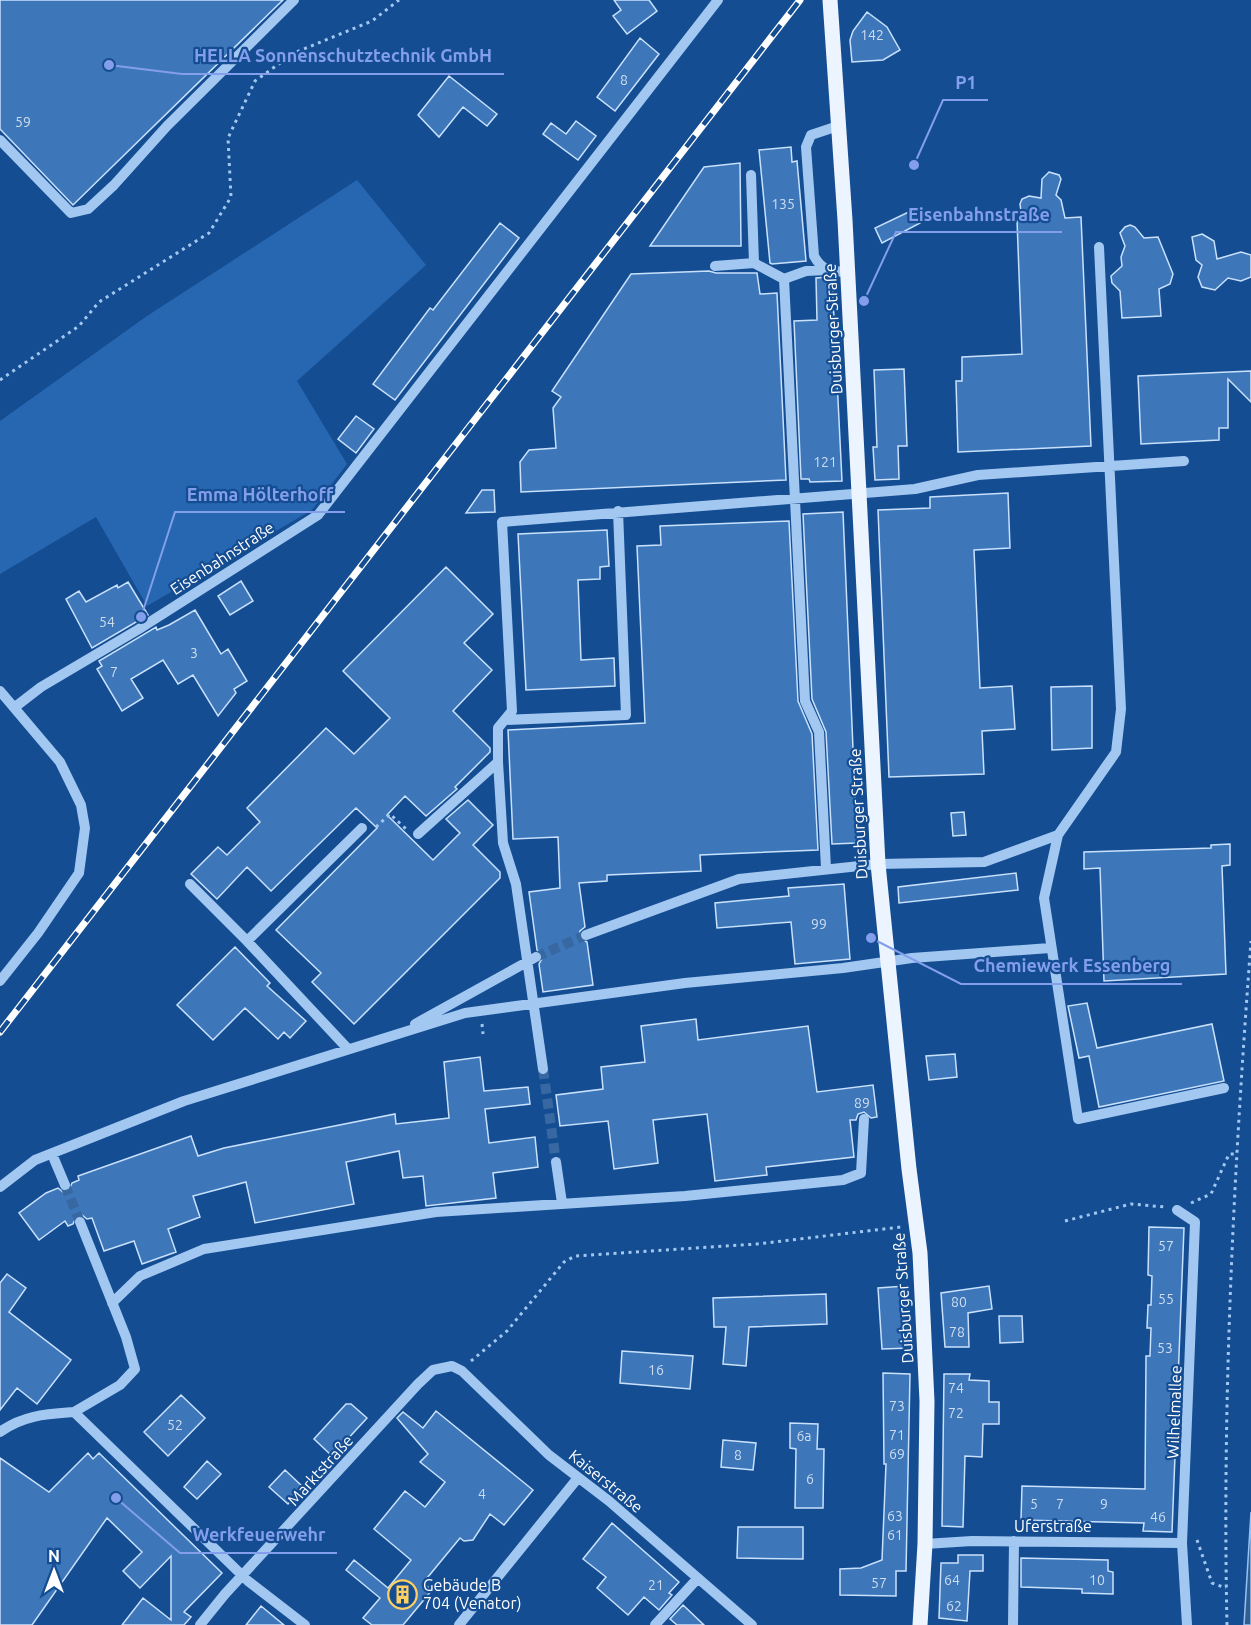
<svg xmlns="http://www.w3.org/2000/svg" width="1251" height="1625" font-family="Ubuntu,sans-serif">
  <rect width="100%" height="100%" fill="#144d92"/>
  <path fill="#2767b1" d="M357 180 426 265 297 381 347 464 312 510 147 606 96 517 0 574V421L147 316Z"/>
  <path fill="#345d8f" stroke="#94c2f4" stroke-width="1.5" d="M1251 1512V1625H1244Z"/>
  <path fill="#3d77ba" stroke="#c9e1fc" stroke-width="1.5" d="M0 0H283L73 205 0 129Z
    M614 0H649L657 11 627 34 613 16 621 10Z
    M867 12 887 27 900 50 883 60 852 62 850 40 853 31Z
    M640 38 659 54 615 111 597 97Z
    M449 76 497 114 487 126 463 107 439 137 418 115Z
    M576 121 596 136 578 160 543 134 551 123 566 134Z
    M791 147 792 162 797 161 806 261 772 264 770 263 759 150Z
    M740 163 741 246H650L704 167Z
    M1049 172 1059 175 1061 179 1056 195 1061 200 1065 218 1081 217 1091 446 958 452 956 381H962V357L1022 354 1017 220 1022 219 1020 204 1022 199 1029 196 1041 198 1042 179Z
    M917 208 924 221 882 243 875 228Z
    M500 223 519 238 395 400 373 384 430 308 433 310Z
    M1130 225 1135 227 1144 238 1158 237 1173 274 1170 284 1159 289 1161 316 1122 318 1120 291 1112 283 1111 276 1122 266 1121 257 1125 246 1120 233 1125 227Z
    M1202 234 1214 241 1217 259 1241 252 1251 255V277L1241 281 1228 278 1215 290 1202 287 1198 277 1202 265 1196 260 1192 237Z
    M709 271 716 273H757L760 294 777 293 786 480 521 492 520 462 529 450 556 448 553 408 561 397 552 391 631 274Z
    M828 277 832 278 842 481 810 482 809 479H801L794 321 817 320 816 278Z
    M904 369 907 446H898L899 479 875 480 873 447H877L874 370Z
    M1251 371V402L1228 379V428H1219V440L1141 444 1138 376Z
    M356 416 374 429 356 453 338 439Z
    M482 490H494L495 512 466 513Z
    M1008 493 1010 548 974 550 980 688 1012 686 1015 729 982 731 984 774 889 777 878 510 930 508V497Z
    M843 512 857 843 832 844 826 732 812 699 803 514Z
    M789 521 798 701 812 734 818 850 700 855 701 871 607 875V881L579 883 585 927 580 931 579 937 587 942 593 985 543 992 539 964 543 957 537 950 529 892 560 888 558 837 513 839 508 730 645 723 637 546 661 545 660 526Z
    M607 530 609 566 600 567V579L578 580 581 660 614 658 615 686 526 690 518 534Z
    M446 567 493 614 464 643 492 670 453 711 490 748V752L455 787 457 789 426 816 405 796 387 815 433 860 460 833 446 819 468 800 493 825 473 845 500 872V878L354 1024 312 982 321 973 276 930 377 828 356 808 271 891 247 867 217 899 191 874 218 847 227 855 260 822 247 808 326 728 354 754 390 718 343 671Z
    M241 581 253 601 230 615 218 596Z
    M128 582 148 615 92 648 66 599 79 591 86 602 117 585 118 588Z
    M195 610 221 654 228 649 247 681 234 689 236 693 218 716 193 675 178 684 163 660 131 679 143 698 122 711 97 669 102 666 99 661 156 627 157 630 169 625Z
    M1092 686V748L1052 750 1051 687Z
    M964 812 966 835 953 836 951 813Z
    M1230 844V865L1222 866 1226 974 1104 981 1100 868 1084 869V852L1211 848V845Z
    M1016 873 1018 890 899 903 898 887Z
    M844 884 850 959 795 964 791 922 717 928 715 903 789 896 788 888Z
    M235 947 270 983 267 986 306 1021 290 1038 284 1032 278 1039 245 1008 213 1040 177 1005Z
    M1087 1003 1097 1048 1212 1024 1224 1081 1099 1107 1089 1056 1079 1058 1068 1006Z
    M696 1019 698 1040 808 1026 817 1092 873 1085 877 1117 871 1118 864 1112 858 1114 856 1120H850L854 1157 766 1167 767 1175 715 1181 707 1114 653 1120 658 1163 614 1169 608 1121 560 1126 556 1095 603 1089 601 1067 645 1062 641 1026Z
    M955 1054 957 1077 929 1080 926 1056Z
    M480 1057 484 1091 528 1087 530 1104 485 1109 489 1143 535 1137 538 1167 493 1173 496 1198 426 1206 423 1176 403 1178 399 1151 346 1162 354 1204 255 1223 246 1182 193 1196 200 1217 168 1229 176 1252 142 1264 134 1241 104 1251 92 1218 87 1219 82 1215H77L73 1224 68 1226 65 1221 39 1240 19 1213 46 1193 58 1188 63 1192H68L72 1183 79 1180 78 1176 191 1136 198 1156 224 1148 395 1114 396 1124 449 1118 444 1062Z
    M1149 1227 1184 1228 1172 1532 1143 1531 1144 1523 1021 1520 1022 1486 1145 1489 1146 1356H1150L1151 1328H1147L1148 1305H1151L1152 1276 1148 1275Z
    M7 1274 26 1288 9 1312 71 1360 37 1404 17 1388 0 1410V1283Z
    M905 1286 910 1348 882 1349 878 1288Z
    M989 1286 992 1309 968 1313 969 1347H945L941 1293Z
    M826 1294 827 1324 749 1327 746 1366 723 1364 726 1327H714L713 1298Z
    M999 1316H1022L1023 1342 1000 1343Z
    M622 1351 693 1356 690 1389 620 1383Z
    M883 1373 910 1374 906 1571H896V1596L840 1595V1569L861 1568 882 1560 886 1464H884Z
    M944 1374H970L969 1380 989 1381V1402H999V1424H983L982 1457 965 1456 963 1527 942 1526Z
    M181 1395 205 1418 168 1456 144 1432Z
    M346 1404H351L367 1418 332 1456 314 1439Z
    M436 1411 533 1490 504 1525 490 1514 473 1540 464 1541 460 1538 423 1583 432 1590 403 1625H372L363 1618 380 1598 346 1570 354 1560 388 1588 411 1560 374 1529 405 1491 425 1507 445 1482 420 1462 428 1454 397 1418 403 1412 423 1428Z
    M790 1423 818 1424 817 1449H824L823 1508H795L796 1449 790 1448Z
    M723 1440 756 1443 753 1470 721 1467Z
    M88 1453 93 1459 99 1453 222 1573 184 1612 191 1617 184 1625H122L143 1598 171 1620V1556L140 1588 123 1571 142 1552 107 1518 32 1625H0V1458L49 1492Z
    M207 1461 221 1474 197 1499 184 1487Z
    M285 1470 303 1487 288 1504 269 1487Z
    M612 1523 679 1582 669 1593 672 1595 659 1610 644 1597 628 1615 597 1588 606 1577 583 1559Z
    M738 1527H803V1559L737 1558Z
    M958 1555H983V1571H970L967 1621 939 1618 941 1563H958Z
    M1021 1558 1108 1560V1571L1113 1572V1594L1082 1593V1589L1021 1587Z
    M683 1605 704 1625H677L670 1619Z
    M261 1606 284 1625H246Z"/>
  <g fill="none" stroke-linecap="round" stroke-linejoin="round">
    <path stroke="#3768a2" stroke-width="10" stroke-dasharray="10 5" stroke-linecap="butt" d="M536 957 586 935
      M543 1069 556 1162
      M65 1185 80 1222"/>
    <path stroke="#a2c7f1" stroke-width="3" stroke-dasharray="3 4.5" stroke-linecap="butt" d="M0 380 79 326 99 302 209 233 231 197 228 138 255 81 294 53 372 21 399 0
      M376 827 390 814 406 829
      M482 1024 483 1034
      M1191 1203 1211 1194 1229 1154H1235
      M1065 1221 1131 1204 1165 1207
      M471 1361 507 1331 564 1262 575 1256 757 1244 901 1227
      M1197 1540 1212 1583 1226 1588
      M1227 1625C1222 1397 1234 1168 1251 941"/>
    <path stroke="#a2c7f1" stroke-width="10" d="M838 126 811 135 806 147 814 256C822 271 831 271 848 272
      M0 140 71 213 88 209 114 185 167 126 294 0
      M751 175 754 263 784 279 805 701 819 732 826 868
      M715 266 754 263
      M784 279 806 271 827 270
      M0 691 60 762 81 805 85 828 79 873 38 933 0 981
      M15 707 41 687 139 629 318 515 718 0
      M505 720 626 715 618 511
      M498 762 503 843 516 884 543 1069
      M418 834 498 762V728L512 711 502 522 915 489 978 475 1184 461
      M1058 835 1044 898 1078 1119 1224 1088
      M190 884 247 941 348 1049
      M586 935 739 879 878 864 984 862 1058 835 1116 752 1121 709 1099 247
      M247 941 362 828
      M415 1024 536 957
      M52 1154 65 1185
      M556 1162 562 1203
      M0 1187 35 1160 184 1101 465 1013 685 983 843 968 912 958 1050 948
      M1177 1210 1195 1222 1182 1543 1187 1625
      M112 1303 140 1276 204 1249 436 1212 685 1196 843 1180 861 1173 864 1119
      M74 1412 120 1385 135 1369 126 1337 80 1222
      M0 1432C23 1415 47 1414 74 1412L248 1581 305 1625
      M925 1544 972 1541 1182 1543
      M200 1625 225 1594 418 1384 433 1370 452 1366 462 1371 549 1455 609 1501 752 1625
      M459 1625 577 1479
      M655 1625 698 1578
      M1013 1625 1014 1541"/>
    <path stroke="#ecf4ff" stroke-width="15" d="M830 0 845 220 878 864 909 1169 920 1253 927 1401 925 1544 920 1625"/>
    <defs>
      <path id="rail" d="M0 1032 800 0"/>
    </defs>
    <use href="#rail" stroke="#fff" stroke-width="7"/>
    <use href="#rail" stroke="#144d92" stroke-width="4.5" stroke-dasharray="14" stroke-linecap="butt"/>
  </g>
  <defs>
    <symbol id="building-ring" viewBox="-11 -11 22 22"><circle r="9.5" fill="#144d92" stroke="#ffcf62" stroke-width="1.5"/><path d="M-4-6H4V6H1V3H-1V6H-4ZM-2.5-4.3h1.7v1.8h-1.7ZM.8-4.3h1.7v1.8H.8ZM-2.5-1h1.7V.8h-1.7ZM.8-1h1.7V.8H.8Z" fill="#ffcf62"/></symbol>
  </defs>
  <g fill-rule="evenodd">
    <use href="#building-ring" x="386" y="1578" width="33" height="33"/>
  </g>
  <g text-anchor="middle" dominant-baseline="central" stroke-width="4.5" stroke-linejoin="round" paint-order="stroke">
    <g font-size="14" fill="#ceddee">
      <text x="872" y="35">142</text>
      <text x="624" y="80">8</text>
      <text x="23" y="122">59</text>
      <text x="783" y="204">135</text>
      <text x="825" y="462">121</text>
      <text x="107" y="622">54</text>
      <text x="194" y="653">3</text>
      <text x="114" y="672">7</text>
      <text x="819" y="924">99</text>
      <text x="862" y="1103">89</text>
      <text x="1166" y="1246">57</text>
      <text x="1166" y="1299">55</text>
      <text x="959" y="1302">80</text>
      <text x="957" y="1332">78</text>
      <text x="1165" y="1348">53</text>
      <text x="656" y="1370">16</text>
      <text x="956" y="1388">74</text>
      <text x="897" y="1406">73</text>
      <text x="956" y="1413">72</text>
      <text x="175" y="1425">52</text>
      <text x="897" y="1435">71</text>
      <text x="804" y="1436">6a</text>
      <text x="897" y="1454">69</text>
      <text x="738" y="1455">8</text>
      <text x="810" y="1479">6</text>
      <text x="482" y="1494">4</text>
      <text x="1034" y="1504">5</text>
      <text x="1060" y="1504">7</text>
      <text x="1104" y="1504">9</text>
      <text x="895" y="1516">63</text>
      <text x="1158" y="1517">46</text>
      <text x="895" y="1535">61</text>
      <text x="952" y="1580">64</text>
      <text x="1097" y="1580">10</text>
      <text x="879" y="1583">57</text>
      <text x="656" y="1585">21</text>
      <text x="954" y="1606">62</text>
    </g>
    <g font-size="16" fill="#fff" stroke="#144d92">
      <text transform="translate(833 329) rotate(-93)">Duisburger Straße</text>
      <text transform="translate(222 558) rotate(-33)">Eisenbahnstraße</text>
      <text transform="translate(858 814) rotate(-93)">Duisburger Straße</text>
      <text transform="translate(903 1298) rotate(-94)">Duisburger Straße</text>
      <text transform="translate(1174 1412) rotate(-88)">Wilhelmallee</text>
      <text transform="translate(320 1470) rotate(-48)">Marktstraße</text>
      <text transform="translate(606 1481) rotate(39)">Kaiserstraße</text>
      <text x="1053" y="1526">Uferstraße</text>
    </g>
    <g font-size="16" fill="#fff" stroke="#144d92" text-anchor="start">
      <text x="423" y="1585">Gebäude B<tspan x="423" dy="18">704 (Venator)</tspan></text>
    </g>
  </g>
  <path fill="none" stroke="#839eea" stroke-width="2" d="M109 65L182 74H504M914 165L943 100H988M864 301L896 232H1062M141 617L175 512H345M871 938L961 984H1182M116 1498L180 1553H337"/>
  <g fill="#839eea" stroke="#144d92" stroke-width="2">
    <circle cx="109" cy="65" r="6"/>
    <circle cx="914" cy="165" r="6"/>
    <circle cx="864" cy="301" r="6"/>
    <circle cx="141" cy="617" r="6"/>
    <circle cx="871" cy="938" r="6"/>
    <circle cx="116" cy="1498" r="6"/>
  </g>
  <g font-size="18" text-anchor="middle" font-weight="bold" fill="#839eea" stroke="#144d92" stroke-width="4.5" stroke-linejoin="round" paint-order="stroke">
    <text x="343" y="62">HELLA Sonnenschutztechnik GmbH</text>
    <text x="966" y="89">P1</text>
    <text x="979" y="221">Eisenbahnstraße</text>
    <text x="260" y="501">Emma Hölterhoff</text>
    <text x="1072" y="972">Chemiewerk Essenberg</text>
    <text x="259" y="1541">Werkfeuerwehr</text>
  </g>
  <g transform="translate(54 1571)" stroke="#144d92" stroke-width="4.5" paint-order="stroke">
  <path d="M0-4.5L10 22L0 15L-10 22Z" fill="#ffffff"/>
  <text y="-9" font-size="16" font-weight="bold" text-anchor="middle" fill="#ffffff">N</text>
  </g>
</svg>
